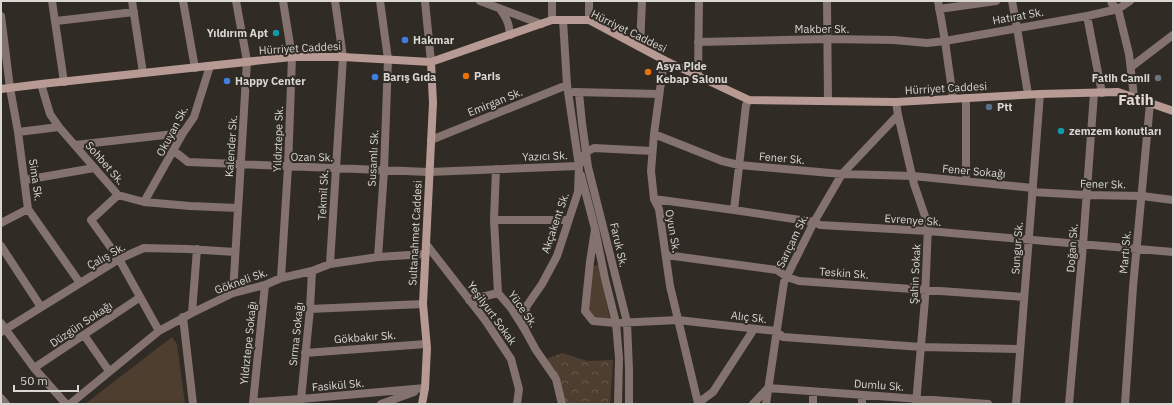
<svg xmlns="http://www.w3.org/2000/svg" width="1174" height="405" font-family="'IBM Plex Sans',sans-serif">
  <defs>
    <pattern id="forest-crowns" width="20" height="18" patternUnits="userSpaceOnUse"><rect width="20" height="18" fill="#4e3e2f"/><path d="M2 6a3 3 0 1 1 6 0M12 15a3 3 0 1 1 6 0" fill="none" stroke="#67594c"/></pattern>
  </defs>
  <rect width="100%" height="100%" fill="#302b25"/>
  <path fill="#4e3e2f" d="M598 265 610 319 594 318 588 311 593 266Z
    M172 337 177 344 185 404H85Z"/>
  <path fill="url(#forest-crowns)" d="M562 353 587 361 613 360 610 404H565L546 359Z"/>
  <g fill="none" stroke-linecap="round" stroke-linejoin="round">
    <path stroke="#84726e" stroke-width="8" d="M52 1 64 82
      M132 1 143 73
      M183 1 195 68
      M425 1 431 62
      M480 1 541 24
      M552 1V20
      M827 1 828 101
      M938 1 945 41 953 98
      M1012 1 1017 28 1028 94
      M1111 1 1112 4 1118 9 1129 54 1134 97
      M500 9C507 19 509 23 510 35
      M939 9 996 1
      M1 16 10 88 18 132 28 209 80 283
      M1087 16 1102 93
      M589 20V1
      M56 21 134 12
      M698 42 827 39 894 40 927 43 945 41 1087 16 1118 9 1130 1
      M640 47 642 1
      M664 60 654 134 651 171 654 199 659 209 670 286 698 403
      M1131 67 1173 35
      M698 76 699 1
      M41 84 50 114 59 127 118 195 144 202 190 206 238 208
      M574 92 659 94
      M579 93 582 123 588 167 627 322 629 370V404
      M896 102 898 115 914 184 928 225 925 299 916 404
      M18 132 59 127
      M654 134 722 161 739 165 842 174 913 176 1033 188
      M431 140 567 85
      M75 145 183 133
      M174 151 188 162 429 172 579 166 586 152 594 148 652 151
      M496 169 494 220 498 293 511 308 525 330 536 350 556 379 562 404
      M581 175 595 229 605 279 616 323 619 358 618 404
      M25 180 94 168
      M966 181V98
      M1032 192 1086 195 1142 196 1173 200
      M118 195 91 220 119 259 159 331
      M654 199 734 210 814 222 820 225 928 231 1173 252
      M144 202 183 133 194 117 210 66
      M734 210 746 105 749 100
      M494 220H568
      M1 223 28 209
      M595 229 590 262 585 311 593 321 616 323 678 320 776 331 783 337 921 347 1020 349
      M426 244 485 320 511 359 519 389 517 404
      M1 246 41 307
      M666 255 777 270 787 277 799 281 1024 297
      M378 257 384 171 388 59 380 1
      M330 264 343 57 335 1
      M281 278 288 167 292 57 283 1
      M265 285 253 403 258 402 301 399 425 388
      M233 293 247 61 236 1
      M469 300 498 293
      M310 309 423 304
      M192 313 197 249
      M183 317 193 404
      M1 323 34 368 66 404
      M525 330 526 307 542 284 557 256 578 192 579 166 567 85 563 20
      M1 332 119 259 144 248 188 249 235 252
      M84 335 109 371
      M305 353 426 344
      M34 368 139 298
      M1 398 6 404
      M301 399 310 309 312 271
      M698 403 713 392 754 329
      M70 404 159 331 192 313 233 293 265 285 281 278 312 271 330 264 378 257 425 254
      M381 404 414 392
      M753 404 768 388 988 404
      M766 404 784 282 814 222 842 174 898 115
      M813 404V392
      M862 404V395
      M1016 404 1040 94
      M1069 404 1083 245 1094 93
      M1125 404 1133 287 1150 103"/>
    <path stroke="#b69a93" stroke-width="8" d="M1 89 41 84 292 57H343L431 62 552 20H589L664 60 749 100 896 102 1040 94 1118 92 1173 111
      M422 404 425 388 427 348 423 304 433 103 431 62"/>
  </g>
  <g fill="#0f9aa8" stroke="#302b25" stroke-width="1.5">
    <circle cx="276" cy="33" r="4"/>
    <circle cx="1061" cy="131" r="4"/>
  </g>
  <g fill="#3f7fe0" stroke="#302b25" stroke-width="1.5">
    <circle cx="405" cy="40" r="4"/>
    <circle cx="375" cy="77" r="4"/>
    <circle cx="227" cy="81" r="4"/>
  </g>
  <g fill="#e8710a" stroke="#302b25" stroke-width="1.5">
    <circle cx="648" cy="72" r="4"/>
    <circle cx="466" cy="76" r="4"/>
  </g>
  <circle fill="#6b7280" stroke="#302b25" stroke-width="1.5" cx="1158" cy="78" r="4"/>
  <circle fill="#5c6f8a" stroke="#302b25" stroke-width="1.5" cx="989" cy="107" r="4"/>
  <g text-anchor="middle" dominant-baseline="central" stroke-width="4" stroke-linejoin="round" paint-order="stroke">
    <g font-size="11" fill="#dad6d2" stroke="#302b25">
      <text transform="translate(1018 16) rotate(-10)">Hatırat Sk.</text>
      <text x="822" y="29">Makber Sk.</text>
      <text transform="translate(629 31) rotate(26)">Hürriyet Caddesi</text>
      <text transform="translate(300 48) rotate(-3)">Hürriyet Caddesi</text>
      <text transform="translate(946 88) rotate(-3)">Hürriyet Caddesi</text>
      <text transform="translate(495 102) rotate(-22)">Emirgan Sk.</text>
      <text transform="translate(172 131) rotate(-62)">Okuyan Sk.</text>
      <text transform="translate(278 139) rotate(-88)">Yıldıztepe Sk.</text>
      <text transform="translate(231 146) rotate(-86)">Kalender Sk.</text>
      <text transform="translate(545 156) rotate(-2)">Yazıcı Sk.</text>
      <text transform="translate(312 157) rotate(1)">Ozan Sk.</text>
      <text transform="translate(373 158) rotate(-87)">Susamlı Sk.</text>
      <text transform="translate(782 158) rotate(5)">Fener Sk.</text>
      <text transform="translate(105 163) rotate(49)">Sohbet Sk.</text>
      <text transform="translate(974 171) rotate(5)">Fener Sokağı</text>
      <text transform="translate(36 180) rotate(82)">Sima Sk.</text>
      <text transform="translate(1103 184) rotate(1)">Fener Sk.</text>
      <text transform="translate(323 195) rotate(-87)">Tekmil Sk.</text>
      <text transform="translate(913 220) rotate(4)">Evrenye Sk.</text>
      <text transform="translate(555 223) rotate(-71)">Akçakent Sk.</text>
      <text transform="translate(673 231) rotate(80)">Oyun Sk.</text>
      <text transform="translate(415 233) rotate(-87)">Sultanahmet Caddesi</text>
      <text transform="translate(792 241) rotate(-64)">Sarıçam Sk.</text>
      <text transform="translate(619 245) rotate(77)">Faruk Sk.</text>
      <text transform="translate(1017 248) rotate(-86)">Sungur Sk.</text>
      <text transform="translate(1072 248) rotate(-86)">Doğan Sk.</text>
      <text transform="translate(1125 252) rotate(-85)">Martı Sk.</text>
      <text transform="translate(106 256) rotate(-29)">Çalış Sk.</text>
      <text transform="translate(844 273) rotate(4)">Teskin Sk.</text>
      <text transform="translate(915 274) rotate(-87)">Şahin Sokak</text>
      <text transform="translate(241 281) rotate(-20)">Gökneli Sk.</text>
      <text transform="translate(523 309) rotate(55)">Yüce Sk.</text>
      <text transform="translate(492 313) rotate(54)">Yeşilyurt Sokak</text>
      <text transform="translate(749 317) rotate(7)">Alıç Sk.</text>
      <text transform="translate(81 324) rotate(-34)">Düzgün Sokağı</text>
      <text transform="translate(296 334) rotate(-84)">Sırma Sokağı</text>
      <text transform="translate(365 337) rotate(-4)">Gökbakır Sk.</text>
      <text transform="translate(248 343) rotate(-84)">Yıldıztepe Sokağı</text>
      <text transform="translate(338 385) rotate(-5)">Fasikül Sk.</text>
      <text transform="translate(879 385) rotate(4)">Dumlu Sk.</text>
    </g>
    <g font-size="11" font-weight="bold" fill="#dad6d2" stroke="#302b25" text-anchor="start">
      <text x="268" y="33" text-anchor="end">Yıldırım Apt</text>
      <text x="413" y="40">Hakmar</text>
      <text x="656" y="66">Asya Pide<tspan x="656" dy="13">Kebap Salonu</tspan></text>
      <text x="474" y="76">Paris</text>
      <text x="383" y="77">Barış Gıda</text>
      <text x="1150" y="78" text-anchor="end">Fatih Camii</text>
      <text x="235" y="81">Happy Center</text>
      <text x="997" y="107">Ptt</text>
      <text x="1069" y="131">zemzem konutları</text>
    </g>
    <g font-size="15" font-weight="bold" fill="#e0d8d1" stroke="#302b25">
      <text x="1136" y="99">Fatih</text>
    </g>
  </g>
  <rect width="1174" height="405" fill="none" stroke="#dad6d2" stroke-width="4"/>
  <path d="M14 385v6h64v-6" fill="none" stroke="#dad6d2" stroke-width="2"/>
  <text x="20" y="385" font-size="12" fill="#dad6d2" stroke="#302b25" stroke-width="3" paint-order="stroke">50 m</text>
</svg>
